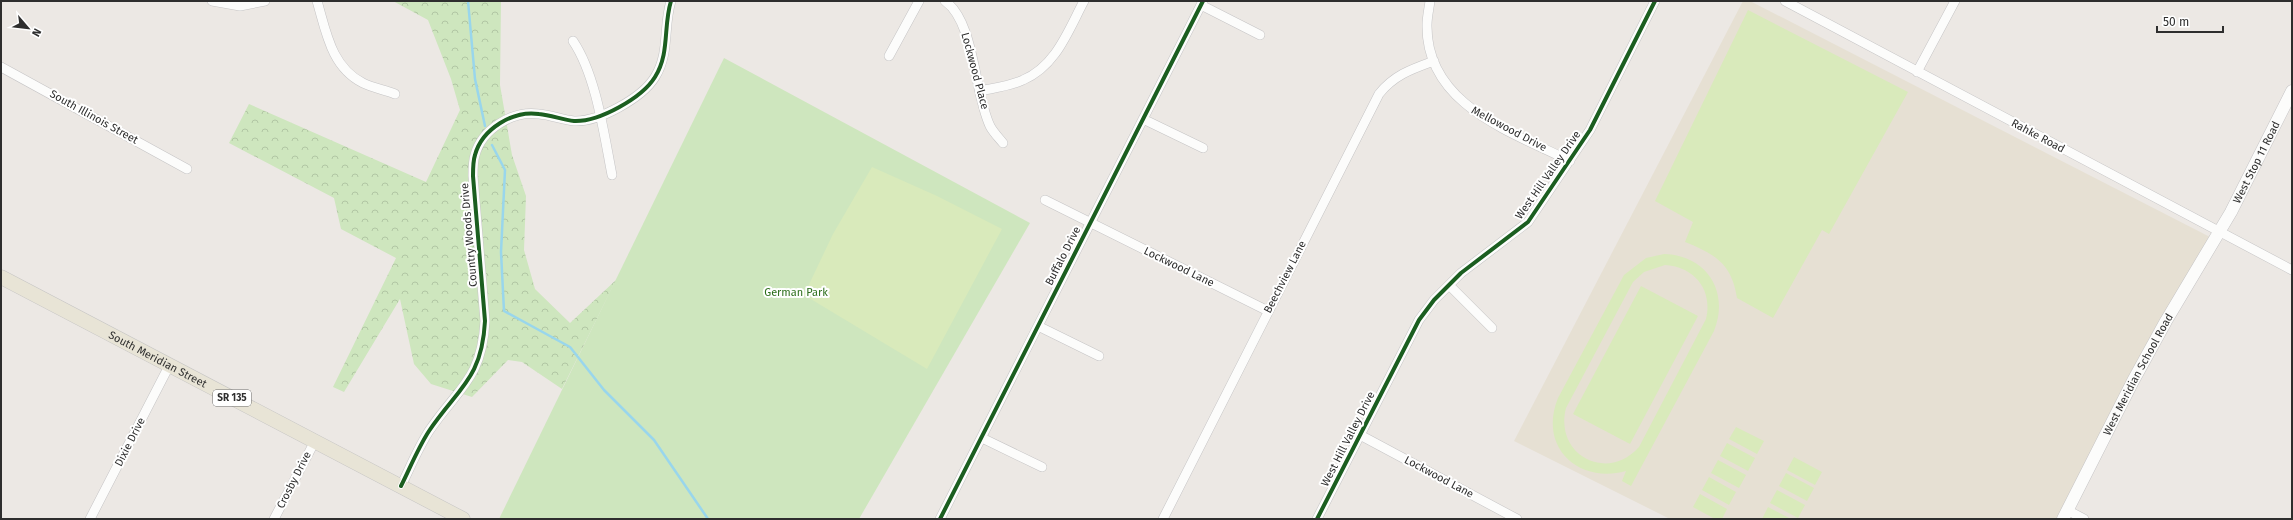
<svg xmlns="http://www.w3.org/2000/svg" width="2293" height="520" font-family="'Fira Sans',sans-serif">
  <defs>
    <pattern id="forest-crowns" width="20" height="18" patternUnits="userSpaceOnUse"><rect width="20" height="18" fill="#cee6be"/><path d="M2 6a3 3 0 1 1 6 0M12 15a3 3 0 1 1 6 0" fill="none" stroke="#b1c6a4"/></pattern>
  </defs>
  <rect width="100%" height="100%" fill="#ece8e4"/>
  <path fill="#e6e0d3" d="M1743 1H1750L2210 237 2058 519H1670L1514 441Z"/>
  <path fill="#cee6be" d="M724 58 1030 223 859 519H499Z"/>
  <path fill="url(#forest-crowns)" d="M393 1H501L500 85 512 155 526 196 524 250 535 289 570 323 616 280 562 389 522 362 508 360 472 397 431 384 414 364 400 299 344 392 333 387 396 258 341 229 334 198 229 143 249 104 426 182 460 110 451 79 428 20Z"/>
  <path fill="#d9eabb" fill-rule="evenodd" d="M1748 10 1908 92 1829 234 1822 230 1773 318 1737 298C1732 264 1715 254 1685 242L1693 222 1655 201Z
    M872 167 937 196 1002 229 927 369 804 295 833 234Z
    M1664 254C1706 255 1730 291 1714 331L1631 486 1622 481 1626 471C1578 484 1538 447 1558 398L1624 275 1646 258ZM1665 265C1695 267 1713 290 1706 319L1639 447C1607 483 1554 455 1566 408L1633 282 1644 272Z
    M1641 286 1698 316 1630 444 1573 414Z
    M1736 427 1764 441 1757 454 1729 439Z
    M1727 443 1755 458 1748 471 1720 456Z
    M1794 457 1822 472 1815 485 1787 470Z
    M1718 460 1746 475 1739 488 1711 473Z
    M1786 473 1814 488 1807 501 1779 486Z
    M1709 477 1736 492 1729 505 1702 490Z
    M1777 490 1805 505 1798 518 1770 503Z
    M1700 494 1727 509 1722 519H1715L1693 507Z
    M1768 507 1791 519H1762Z"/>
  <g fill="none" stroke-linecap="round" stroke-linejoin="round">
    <path stroke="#99d6ec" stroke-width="2.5" d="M468 1 475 79 485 126
      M492 145 505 170 501 252 504 311 570 347 604 390 654 440 708 519"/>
    <defs>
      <path id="minor" d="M212 1 240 6 265 1
        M317 1C326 31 331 67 363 83 373 88 385 90 395 94
        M945 1C975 22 974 93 990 126 993 132 999 138 1003 143
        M1430 1C1429 9 1427 17 1427 25 1426 105 1512 132 1570 161
        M1785 1 2292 270
        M1201 5 1260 35
        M573 41C596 75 604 134 612 175
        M889 56 919 1
        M1 67 187 169
        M1917 72 1955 1
        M980 91C994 88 1010 86 1023 80 1056 66 1068 31 1084 1
        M1143 119 1203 148
        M1045 200 1268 311
        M1449 285 1492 328
        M1038 326 1099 356
        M1360 435 1517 519
        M982 438 1042 467
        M401 486C410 468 418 448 429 431 458 388 482 379 485 321L473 176C473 169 473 161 475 155 482 129 513 110 539 114 551 115 563 120 574 121 599 122 642 98 655 77 670 53 663 27 671 1
        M2067 510 2084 519
        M90 519 169 366
        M274 519 315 441
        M940 519 1203 1
        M1163 519 1379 94C1394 75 1412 69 1434 61
        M1317 519 1419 320 1434 300 1461 273 1528 222 1590 130 1655 1"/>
      <g id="secondary">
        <path id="s1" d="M2063 519 2133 381 2166 321 2231 212 2292 91"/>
      </g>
      <g id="primary">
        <path id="s2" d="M1 277 463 519"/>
      </g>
    </defs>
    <use href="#minor" stroke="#c5c4c5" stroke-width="10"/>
    <use href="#secondary" stroke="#c5c4c5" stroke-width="13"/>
    <use href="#primary" stroke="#c6c5c4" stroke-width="15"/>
    <use href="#minor" stroke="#fcfcfb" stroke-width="9"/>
    <use href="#secondary" stroke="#fcfcfb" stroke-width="12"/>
    <use href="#primary" stroke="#e8e4d6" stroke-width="14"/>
    <defs>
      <path id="cycleway" d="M401 486C410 468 418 448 429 431 458 388 482 379 485 321L473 176C473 169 473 161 475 155 482 129 513 110 539 114 551 115 563 120 574 121 599 122 642 98 655 77 670 53 663 27 671 1
        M940 519 1203 1
        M1317 519 1419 320 1434 300 1461 273 1528 222 1590 130 1655 1"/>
    </defs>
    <use href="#cycleway" stroke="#fff" stroke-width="6"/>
    <use href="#cycleway" stroke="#1b5e20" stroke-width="4"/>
  </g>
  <g text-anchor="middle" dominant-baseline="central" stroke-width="4" stroke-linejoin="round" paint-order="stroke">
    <rect fill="#fff" stroke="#6d6d6d" stroke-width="1" x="213" y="390" width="38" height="16" rx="3"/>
    <g font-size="10" font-weight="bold" fill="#2e2e2e">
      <text x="232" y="398">SR 135</text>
    </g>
    <g font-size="11" fill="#2e2e2e" stroke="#fff">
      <text transform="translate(975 71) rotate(75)">Lockwood Place</text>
      <text transform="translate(94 117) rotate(29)">South Illinois Street</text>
      <text transform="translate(1509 129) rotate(28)">Mellowood Drive</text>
      <text transform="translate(2038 136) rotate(28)">Rahke Road</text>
      <text stroke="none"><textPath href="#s1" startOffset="406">West Stop 11 Road</textPath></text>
      <text transform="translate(1548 175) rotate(-55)">West Hill Valley Drive</text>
      <text transform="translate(469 235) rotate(-95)">Country Woods Drive</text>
      <text transform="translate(1063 256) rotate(-63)">Buffalo Drive</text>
      <text transform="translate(1179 267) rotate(26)">Lockwood Lane</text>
      <text transform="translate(1285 277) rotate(-63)">Beechview Lane</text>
      <text stroke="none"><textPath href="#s2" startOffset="177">South Meridian Street</textPath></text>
      <text stroke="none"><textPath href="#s1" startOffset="163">West Meridian School Road</textPath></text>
      <text transform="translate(1348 439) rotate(-63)">West Hill Valley Drive</text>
      <text transform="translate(130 442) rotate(-63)">Dixie Drive</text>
      <text transform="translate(1439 477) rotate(28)">Lockwood Lane</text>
      <text transform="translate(294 480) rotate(-63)">Crosby Drive</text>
    </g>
    <g font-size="11" fill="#2c6e1b" stroke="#fff">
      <text x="796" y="292">German Park</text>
    </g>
  </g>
  <rect width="2293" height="520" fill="none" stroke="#2e2e2e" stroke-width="4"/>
  <g transform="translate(28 28) rotate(118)" stroke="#ffffff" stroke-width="3" paint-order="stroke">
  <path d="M0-3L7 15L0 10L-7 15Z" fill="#2e2e2e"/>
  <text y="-6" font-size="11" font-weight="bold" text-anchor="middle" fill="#2e2e2e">N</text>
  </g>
  <path d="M2157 26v6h66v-6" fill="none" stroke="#2e2e2e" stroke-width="2"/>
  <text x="2163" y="26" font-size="12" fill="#2e2e2e" stroke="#ffffff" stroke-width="3" paint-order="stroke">50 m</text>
</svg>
